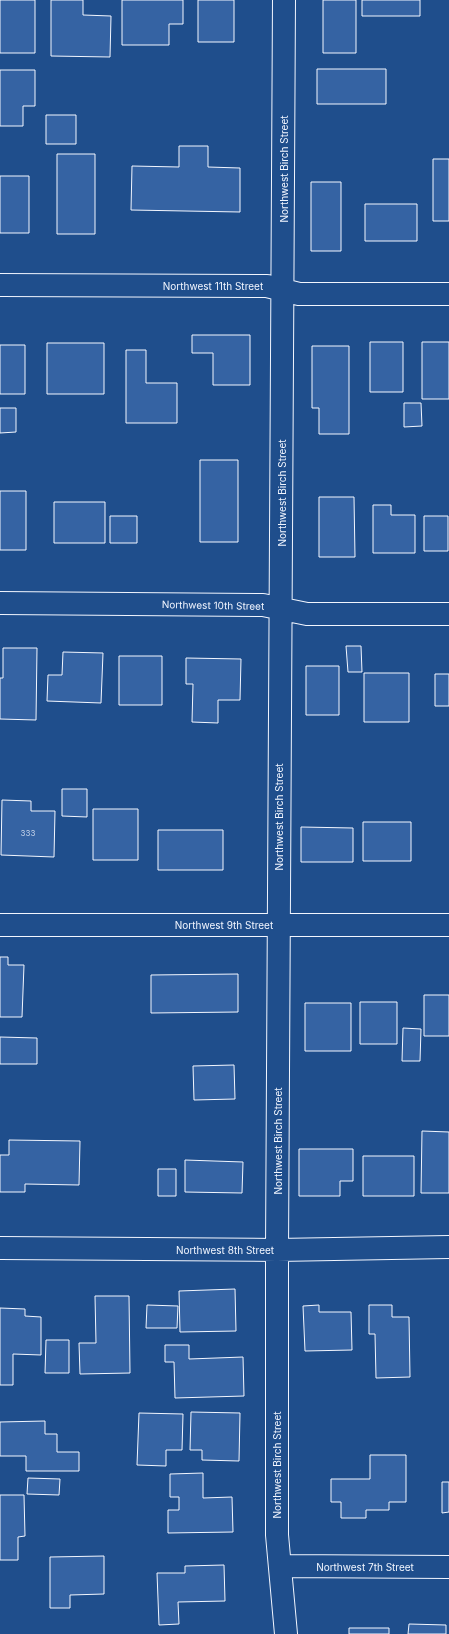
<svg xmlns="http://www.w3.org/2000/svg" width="449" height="1634" font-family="Inter,sans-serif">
  <rect width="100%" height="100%" fill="#1f4e8c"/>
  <path fill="#3563a3" stroke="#f2f6ff" d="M0 0H35V53H0Z
    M51 0H83V15L111 16 110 57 51 56Z
    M122 0H183V24H169V45H122Z
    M198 0H234V42H198Z
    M323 0H356V53H323Z
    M362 0H420V16H362Z
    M317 69H386V104H317Z
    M0 70H35V106H23V126H0Z
    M46 115H76V144H46Z
    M179 146H208V167L240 168V212L131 210 132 166 179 167Z
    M57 154H95V234H57Z
    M433 159H449V221H433Z
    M0 176H29V233H0Z
    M311 182H341V251H311Z
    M365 204H417V241H365Z
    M192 335H250V385H213V353H192Z
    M370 342H403V392H370Z
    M422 342H449V399H422Z
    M47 343H104V394H47Z
    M0 345H25V394H0Z
    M312 346H349V434H319V408H312Z
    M126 350H146V383H177V423H126Z
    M404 403H421L422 426 404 427Z
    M0 408H16V432L0 433Z
    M200 460H238V542H200Z
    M0 491H26V550H0Z
    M319 497H354L355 557H319Z
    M54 502H105V543H54Z
    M373 505H391V515H415V553H373Z
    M110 516H137V543H110Z
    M424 516H448V551H424Z
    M346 646H361L362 672H348Z
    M3 648H37L36 720 0 719V678H3Z
    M63 652 103 653 101 703 47 701 48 675H62Z
    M119 656H162V705H119Z
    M186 658 241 659 240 700H218V723L192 722 193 684H186Z
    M306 666H339V715H306Z
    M364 673H409V722H364Z
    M435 674H449V706H435Z
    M62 789H87V817L62 816Z
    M2 800 31 801V811H55L54 857 1 855Z
    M93 809H138V860H93Z
    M363 822H411V861H363Z
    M301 827 353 828V862H301Z
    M158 830H223V870H158Z
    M0 957H8V965H24L22 1017H0Z
    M238 974V1012L151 1013V975Z
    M424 995H449V1036H424Z
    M360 1002H397V1044H360Z
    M305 1003H351V1051H305Z
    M403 1028 421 1029 420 1061H402Z
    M0 1037 37 1038V1064H0Z
    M234 1065 235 1099 194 1100 193 1066Z
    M422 1131 449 1132V1193H421Z
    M9 1140 80 1141 79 1185 25 1184V1192H0V1155H9Z
    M299 1149H353V1181H340V1196H299Z
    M363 1156H414V1196H363Z
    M185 1160 243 1162 242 1193 185 1192Z
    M158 1169H176V1196H158Z
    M235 1289 236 1331 180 1332 179 1291Z
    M95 1296H129L130 1373 80 1374 79 1343H96Z
    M147 1305 178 1306 177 1328H146Z
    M319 1305V1312H351L352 1350 305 1351 303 1306Z
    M369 1305H392V1317H409L410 1377 376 1378 375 1334H369Z
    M0 1308 25 1309V1316L41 1317V1355L13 1354V1385H0Z
    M46 1340H69V1373H45Z
    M165 1345H189V1359L243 1357 244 1396 175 1398 174 1362H165Z
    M191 1412 240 1413 239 1461 202 1460V1450H190Z
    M139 1413 183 1414 182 1450H166V1466L137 1465Z
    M45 1421V1434H57V1452H79V1471H26V1456H0V1422Z
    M370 1455H406V1502H389V1510H366V1518H341V1502H331V1479H370Z
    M203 1473V1498L232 1497 233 1532 168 1533V1510H179V1497H170V1474Z
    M28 1478 60 1479 59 1495 27 1494Z
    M442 1482H449V1512L442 1513Z
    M0 1495H24L25 1536 18 1537V1560H0Z
    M104 1556V1594L70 1595V1608H50V1557Z
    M224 1565 225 1601 178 1602 179 1624 159 1625 157 1573H185V1566Z
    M409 1624 446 1625V1634H408Z
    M349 1628H389V1634H349Z"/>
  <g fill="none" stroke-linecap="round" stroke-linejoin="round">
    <defs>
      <path id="minor" d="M284 0 277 1250V1535L286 1634
        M0 285 267 286 299 294H449
        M0 603 263 605 307 614H449
        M0 925H449
        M0 1248 277 1250 449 1247
        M280 1566 449 1567"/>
    </defs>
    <use href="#minor" stroke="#f2f6ff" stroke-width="24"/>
    <use href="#minor" stroke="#1f4e8c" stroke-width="22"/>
  </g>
  <g text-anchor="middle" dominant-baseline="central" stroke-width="3" stroke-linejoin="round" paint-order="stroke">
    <g font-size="8" fill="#c3d1e8">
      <text x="28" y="833">333</text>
    </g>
    <g font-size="10" fill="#f2f6ff" stroke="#1f4e8c">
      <text transform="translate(284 169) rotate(-90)">Northwest Birch Street</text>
      <text x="213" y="286">Northwest 11th Street</text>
      <text transform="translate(282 493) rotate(-90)">Northwest Birch Street</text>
      <text transform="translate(213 605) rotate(1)">Northwest 10th Street</text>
      <text transform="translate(279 817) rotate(-90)">Northwest Birch Street</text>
      <text x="224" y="925">Northwest 9th Street</text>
      <text transform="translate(278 1141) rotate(-90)">Northwest Birch Street</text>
      <text x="225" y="1250">Northwest 8th Street</text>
      <text transform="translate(277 1465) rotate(-90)">Northwest Birch Street</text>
      <text x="365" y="1567">Northwest 7th Street</text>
    </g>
  </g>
</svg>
